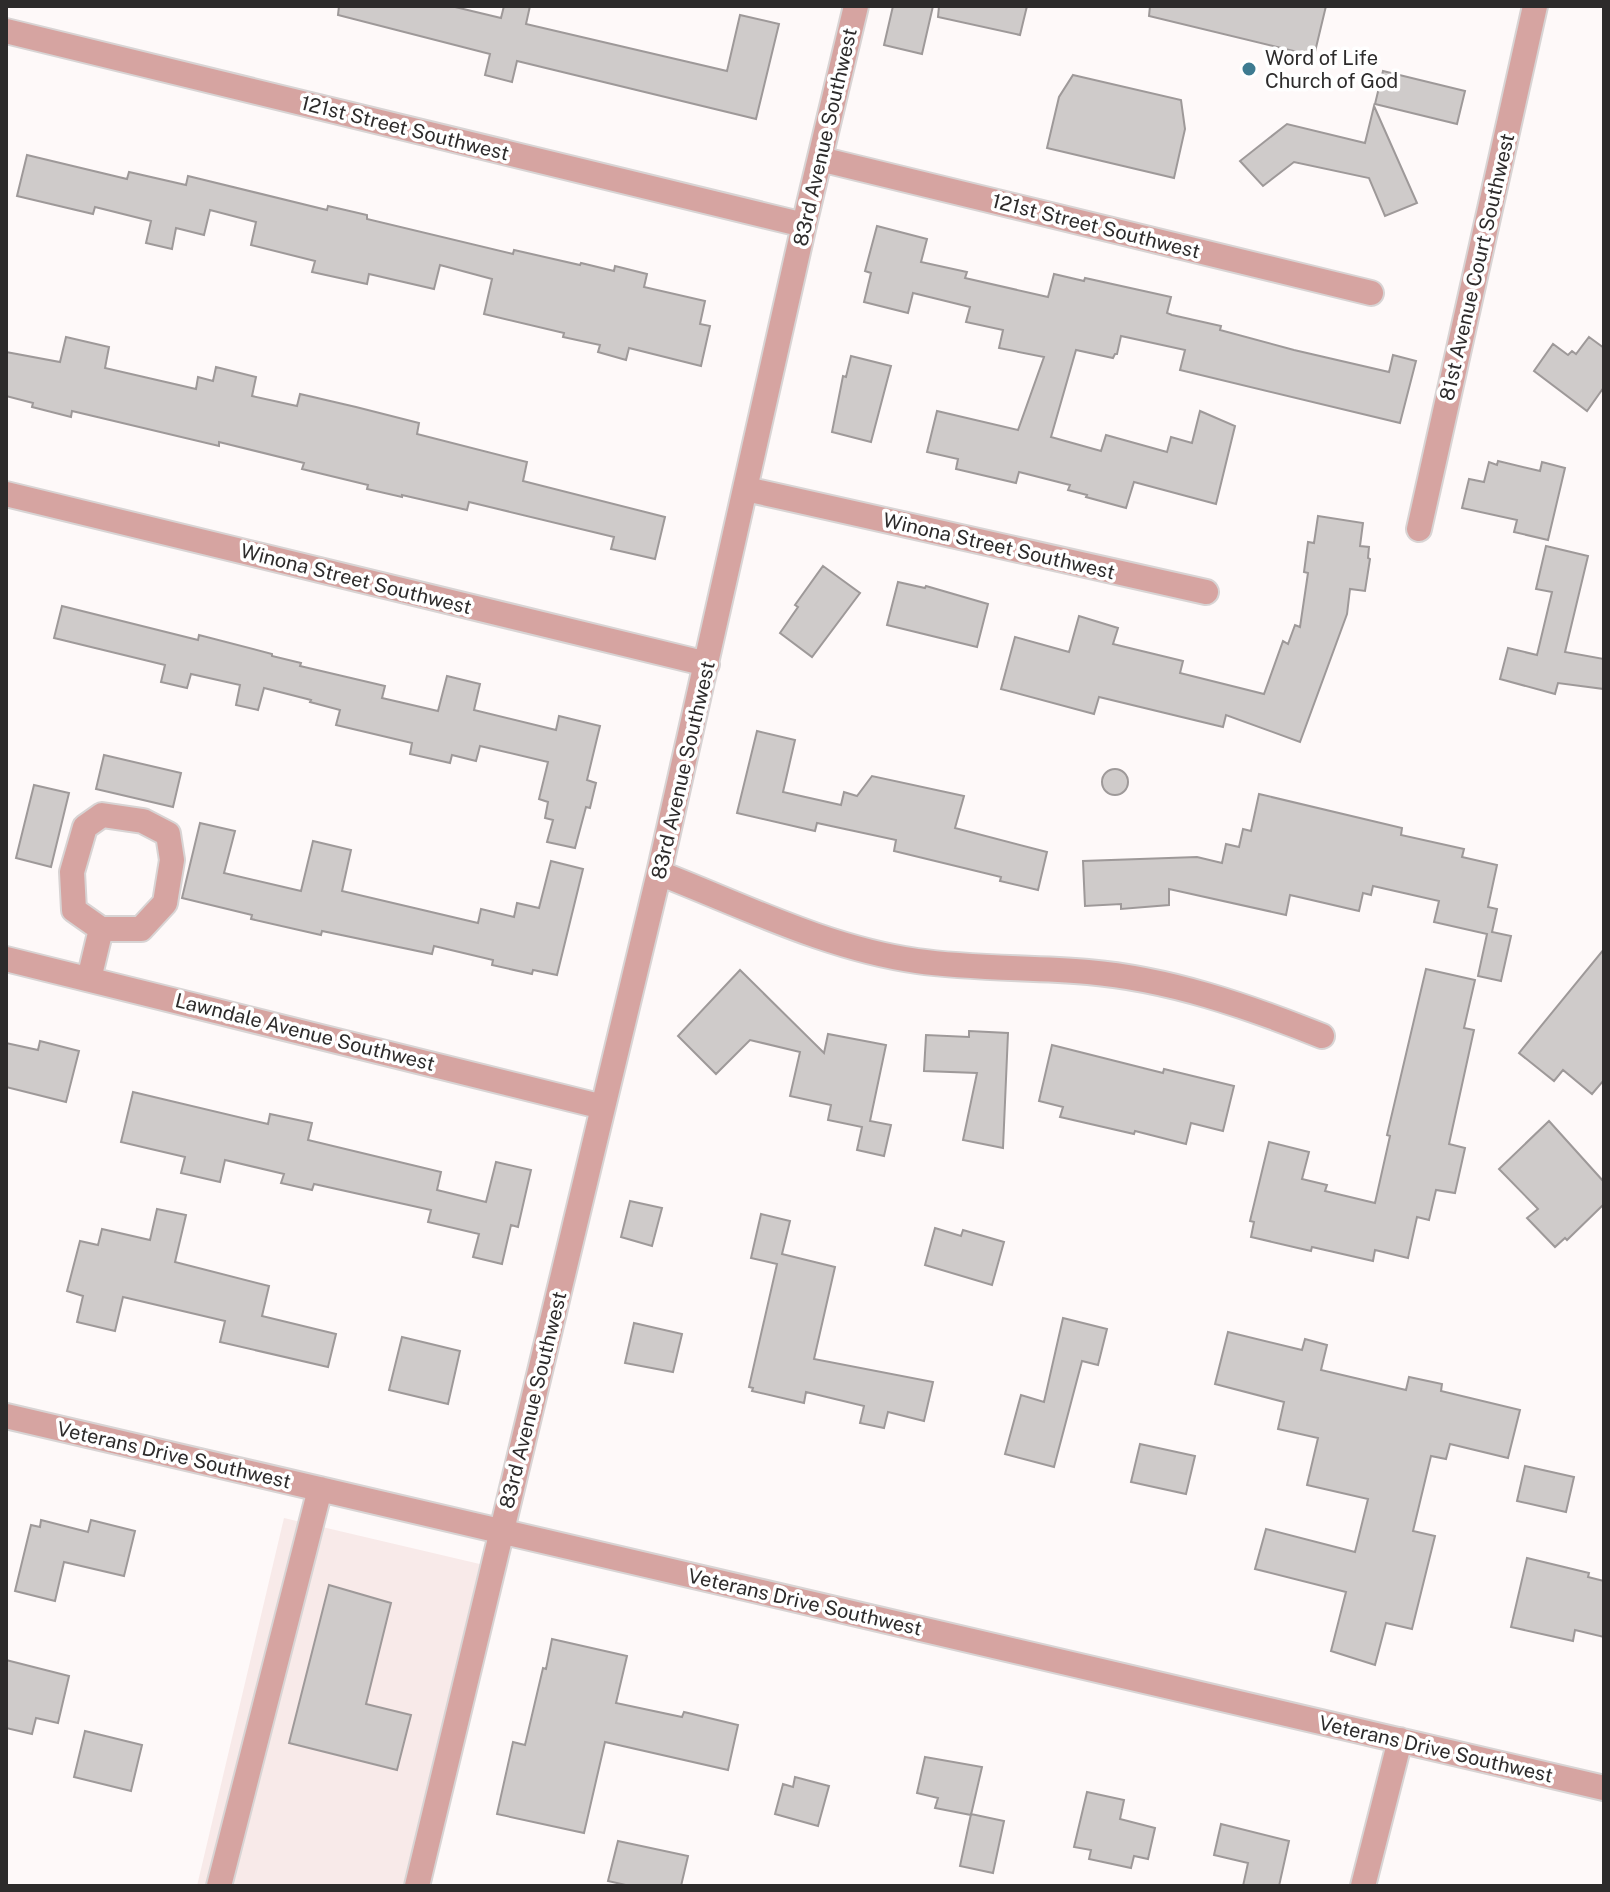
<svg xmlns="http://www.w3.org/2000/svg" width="1610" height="1892" font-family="'Public Sans',sans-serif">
  <rect width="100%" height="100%" fill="#fef9f9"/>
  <path fill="#f8eae9" d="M284 1518 484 1565 407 1886H197Z"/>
  <path fill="#cfcbca" stroke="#9e9999" stroke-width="2" d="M339 6H451L501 18 504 6H530L526 24 727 71 740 15 779 24 756 119 517 61 512 82 485 75 490 54 338 15Z
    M893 6H933L922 54 884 45Z
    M939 6H1027L1020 35 938 17Z
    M1150 6H1326L1314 56 1149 16Z
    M1383 71 1465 91 1457 124 1375 104Z
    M1073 75 1181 100 1185 129 1174 178 1047 148 1059 97Z
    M1374 106 1417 203 1385 216 1369 178 1294 162 1263 186 1240 161 1287 124 1365 143Z
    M27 155 127 179 129 172 186 185 188 176 327 210 328 206 367 215V219L513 254 514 250 580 265 581 263 614 271 615 266 647 274 644 287 705 301 700 324 710 326 701 366 629 348 626 360 598 352 600 345 563 337 564 333 484 314 492 279 440 265 434 289 369 274 367 284 312 272 315 261 251 245 256 222 210 210 204 235 176 228 172 249 146 243 151 221 95 207 93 214 17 196Z
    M877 226 927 239 921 262 967 272 965 278 1048 297 1054 274 1084 281 1085 278 1171 297 1167 313 1172 315 1221 326 1220 330 1294 350 1389 372 1393 355 1416 361 1400 423 1180 370 1185 350 1121 336 1117 354H1115L1113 358 1076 350 1051 437 1101 451 1106 435 1167 452 1171 437 1192 443 1200 411 1235 426 1216 504 1134 482 1126 508 1086 497 1087 495 1068 490 1070 485 1019 472 1016 483 956 469 958 459 927 452 937 411 1018 430 1044 357 999 348 1003 330 966 322 970 307 913 293 908 313 864 302 871 273 865 271Z
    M66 337 109 347 105 368 196 389 198 377 213 381 216 367 256 377 252 396 297 406 300 394 356 407 419 423 417 434 527 462 523 481 665 517 655 559 611 549 614 537 469 502 467 510 402 495V497L367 489 368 485 302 469 304 463 219 442V446L72 411 71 417 32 407 33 403 6 396V352L60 362Z
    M1589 337 1604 348V387L1587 411 1534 371 1553 344 1568 355 1572 351 1576 354Z
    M851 356 891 366 871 442 832 432 843 376 846 377Z
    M1498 461 1540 471 1542 462 1565 468 1548 540 1514 532 1517 520 1462 508 1469 479 1484 482 1489 462 1497 465Z
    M1318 516 1363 523 1360 546 1369 547 1368 558 1370 559 1365 591 1350 589 1347 614 1300 742 1226 715 1223 727 1099 697 1094 714 1001 689 1015 637 1069 652 1079 616 1118 628 1113 644 1183 661 1180 673 1264 694 1283 641 1288 644 1295 625 1300 627 1308 573 1304 572 1308 542 1314 543Z
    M1546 546 1588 556 1565 652 1604 659V689L1558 683 1555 694 1500 679 1508 648 1537 655 1552 592 1536 589Z
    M823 566 860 593 812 657 780 633 798 607 795 605Z
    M898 582 925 588 926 586 988 604 977 647 887 625Z
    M62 606 198 640 199 635 272 654V656L301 663 300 666 385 686 382 698 438 711 447 676 480 684 474 710 556 730 559 716 600 726 587 780 596 783 590 808 586 807 575 848 547 842 553 820 545 818 548 802 539 799 548 762 480 746 476 761 452 755 450 763 410 754 412 743 336 725 340 710 310 702 311 700 264 688 258 710 236 705 240 685 191 674 187 688 161 682 165 665 54 638Z
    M757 731 795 740 783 792 841 805 844 792 857 796 872 776 964 796 955 828 1047 852 1038 890 1000 881 1001 877 894 851 896 840 817 823 815 831 737 813Z
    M104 755 181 773 173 807 96 789Z
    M1102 782a13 13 0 1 1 26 0a13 13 0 1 1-26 0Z
    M34 785 69 793 51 867 16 858Z
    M1259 794 1402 828 1401 835 1464 849 1462 857 1497 865 1488 907 1497 909 1492 932 1511 936 1501 981 1478 976 1487 934 1434 922 1439 901 1373 886 1371 895 1363 893 1359 911 1290 895 1286 915 1169 889V905L1121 909V904L1085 906 1083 861 1197 857 1222 863 1226 844 1239 847 1243 829 1251 831Z
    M200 823 235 831 224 873 301 891 313 841 351 850 342 891 478 923 481 909 514 917 517 903 539 908 551 861 583 869 557 975 533 970 532 974 492 965 493 960 434 946 432 954 322 931 321 935 251 919 252 915 182 898Z
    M1604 949V1080L1592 1094 1563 1070 1554 1081 1519 1053Z
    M1426 969 1475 980 1464 1028 1474 1030 1449 1144 1465 1148 1455 1193 1436 1190 1429 1220 1417 1217 1408 1258 1375 1250 1373 1261 1312 1247 1311 1251 1251 1237 1254 1222 1250 1221 1269 1142 1309 1152 1302 1179 1327 1185 1325 1191 1375 1203 1390 1136 1387 1135Z
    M740 970 824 1053 828 1034 886 1045 870 1121 891 1125 884 1156 857 1150 862 1127 828 1120 831 1105 790 1096 800 1052 750 1040 716 1074 678 1036Z
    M969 1031 1008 1033 1003 1148 963 1140 977 1073 924 1071 926 1035 969 1037Z
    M40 1041 79 1051 66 1102 6 1087V1043L38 1050Z
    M1052 1045 1163 1073 1164 1069 1234 1086 1223 1131 1191 1123 1186 1144 1135 1131 1134 1134 1060 1117 1063 1107 1039 1101Z
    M133 1092 268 1124 270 1114 312 1123 308 1140 441 1172 437 1190 486 1202 496 1162 531 1170 518 1227 511 1225 502 1264 473 1257 479 1234 428 1222 431 1210 314 1184 312 1190 281 1183 284 1174 225 1160 220 1182 181 1173 185 1157 121 1142Z
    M1549 1121 1604 1182V1204L1567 1240 1565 1238 1555 1247 1527 1218 1538 1209 1499 1169Z
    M630 1201 662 1208 652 1246 621 1237Z
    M157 1209 186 1215 175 1262 269 1286 262 1316 336 1334 328 1367 220 1342 225 1321 123 1297 115 1331 77 1322 83 1296 67 1291 80 1241 98 1245 102 1229 150 1240Z
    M761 1214 790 1221 782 1254 835 1267 814 1359 933 1382 924 1421 888 1412 884 1428 860 1423 864 1406 806 1392 804 1403 752 1391 753 1388 749 1387 777 1264 751 1258Z
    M935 1228 961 1236 963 1230 1004 1242 992 1285 925 1265Z
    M1063 1318 1107 1329 1098 1365 1082 1361 1054 1467 1005 1454 1021 1395 1044 1402Z
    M634 1323 682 1334 673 1372 625 1363Z
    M1228 1332 1302 1350 1305 1339 1327 1345 1321 1370 1406 1390 1409 1377 1442 1384 1441 1391 1520 1410 1508 1458 1450 1444 1446 1459 1431 1456 1413 1531 1435 1536 1412 1629 1386 1623 1375 1665 1331 1651 1346 1592 1255 1569 1266 1529 1355 1552 1368 1499 1307 1485 1318 1438 1278 1429 1284 1402 1215 1384Z
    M402 1337 460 1351 448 1404 389 1390Z
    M1140 1444 1195 1456 1186 1494 1131 1482Z
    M1525 1466 1574 1477 1566 1512 1517 1501Z
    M41 1520 88 1532 91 1520 135 1531 124 1576 64 1562 55 1601 15 1591 31 1525 40 1527Z
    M1527 1558 1589 1573 1588 1577 1604 1581V1637L1575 1630 1573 1641 1511 1627Z
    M329 1585 391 1603 366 1704 411 1715 397 1770 289 1743Z
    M552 1639 627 1656 616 1703 682 1717 684 1712 738 1725 728 1770 605 1742 584 1833 497 1814 513 1742 525 1745 543 1668 546 1669Z
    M6 1660 69 1676 58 1723 36 1718 32 1734 6 1728Z
    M85 1731 142 1745 131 1791 74 1777Z
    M925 1757 982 1767 971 1815 935 1808 938 1798 917 1793Z
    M795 1777 829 1786 818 1826 775 1814 783 1784 793 1787Z
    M1087 1792 1124 1800 1120 1819 1155 1828 1148 1859 1134 1856 1131 1868 1089 1859 1091 1850 1074 1847Z
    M971 1814 1004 1821 993 1873 960 1866Z
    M1221 1824 1289 1841 1279 1886H1243L1248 1863 1214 1855Z
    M618 1841 688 1856 681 1886H630L608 1881Z"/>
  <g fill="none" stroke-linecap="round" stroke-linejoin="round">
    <defs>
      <path id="minor" d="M6 31 804 225
        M820 159 1371 293
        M746 489 1206 592
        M6 494 707 664
        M1419 529 1535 6
        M659 873C744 906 826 948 917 961 973 969 1031 967 1088 972 1169 979 1247 1006 1322 1036
        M6 959 603 1107
        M89 979 101 929 74 910 72 872 85 827 102 815 143 821 168 834 172 860 165 903 141 929H101
        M6 1416 1604 1788
        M219 1886 320 1489
        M417 1886 659 873 804 225 856 6
        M1363 1886 1400 1740"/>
    </defs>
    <use href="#minor" stroke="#d8d4d4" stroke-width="28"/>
    <use href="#minor" stroke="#d6a4a1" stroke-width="24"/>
  </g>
  <circle fill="#3e7b91" stroke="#fff" stroke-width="3" cx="1249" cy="69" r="8"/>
  <g text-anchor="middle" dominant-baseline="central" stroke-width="7" stroke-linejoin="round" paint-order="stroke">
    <g font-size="20" fill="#2d2b2b" stroke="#fff" text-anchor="start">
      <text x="1265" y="58">Word of Life<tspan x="1265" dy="23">Church of God</tspan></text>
    </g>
    <g font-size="20" fill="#2d2b2b" stroke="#fff">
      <text transform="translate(405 128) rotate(14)">121st Street Southwest</text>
      <text transform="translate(825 137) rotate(-77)">83rd Avenue Southwest</text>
      <text transform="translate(1096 226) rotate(14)">121st Street Southwest</text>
      <text transform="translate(1477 267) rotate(-77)">81st Avenue Court Southwest</text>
      <text transform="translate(999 546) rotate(13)">Winona Street Southwest</text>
      <text transform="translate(356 579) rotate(14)">Winona Street Southwest</text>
      <text transform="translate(683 770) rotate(-77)">83rd Avenue Southwest</text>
      <text transform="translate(305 1032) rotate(14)">Lawndale Avenue Southwest</text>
      <text transform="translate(533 1400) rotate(-76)">83rd Avenue Southwest</text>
      <text transform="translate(174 1455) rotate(13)">Veterans Drive Southwest</text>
      <text transform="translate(805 1602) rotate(13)">Veterans Drive Southwest</text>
      <text transform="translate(1436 1749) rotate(13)">Veterans Drive Southwest</text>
    </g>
  </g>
  <rect width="1610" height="1892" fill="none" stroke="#2d2b2b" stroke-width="16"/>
</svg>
